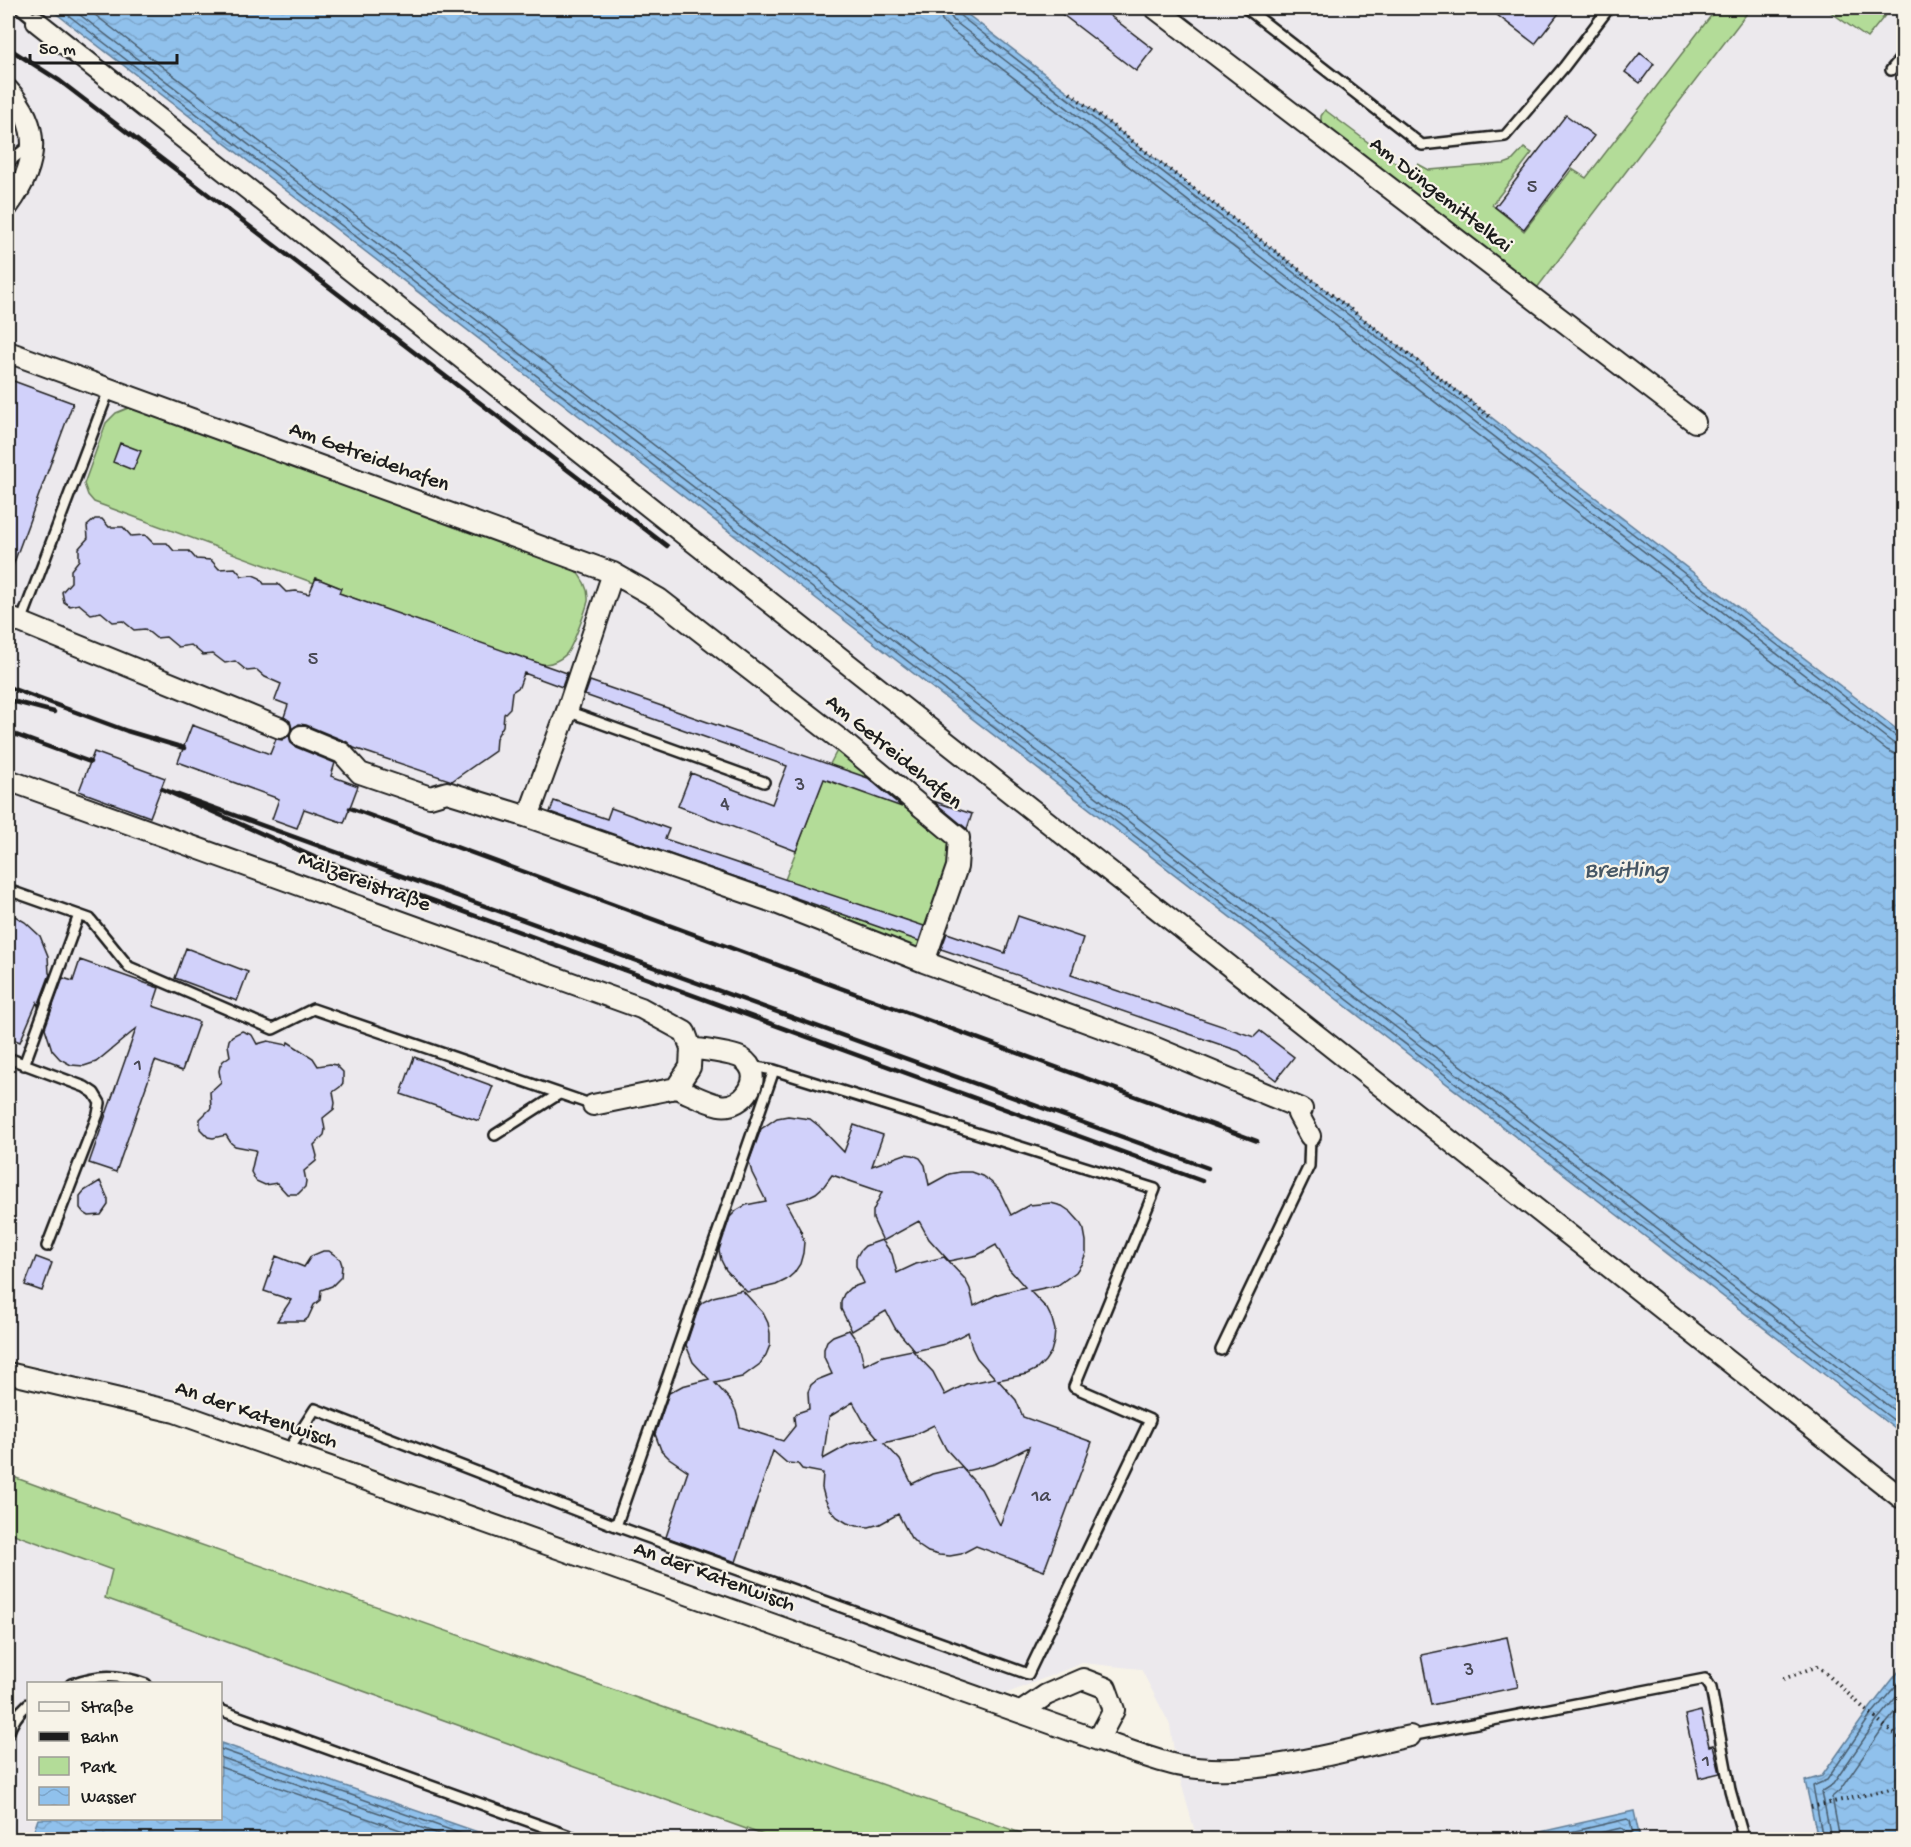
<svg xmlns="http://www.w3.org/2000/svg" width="1911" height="1847" font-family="'Gochi Hand',sans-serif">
  <defs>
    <pattern id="water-waves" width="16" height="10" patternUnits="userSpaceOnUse" patternTransform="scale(1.5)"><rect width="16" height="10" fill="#90c1ec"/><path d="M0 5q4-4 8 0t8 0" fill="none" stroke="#7ca5ca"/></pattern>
  </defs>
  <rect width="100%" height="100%" fill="#f7f3e8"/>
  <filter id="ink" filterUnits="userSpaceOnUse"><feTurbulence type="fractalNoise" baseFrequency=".0167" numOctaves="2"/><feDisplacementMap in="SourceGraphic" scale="12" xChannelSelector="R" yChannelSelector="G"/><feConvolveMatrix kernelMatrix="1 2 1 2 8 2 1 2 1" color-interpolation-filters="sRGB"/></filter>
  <g filter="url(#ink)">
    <path fill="#ece9ed" d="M8 8H49L1903 1435V1666L1867 1712 1822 1776 1805 1781 1818 1839H1640L1634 1811 1509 1839H1197L1176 1765 1170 1725 1141 1669 1082 1663 1005 1694 240 1421 8 1359Z
      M959 8H1903V734L1490 417Z
      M8 1532 113 1570 105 1598 763 1836 761 1840 498 1839 221 1743 220 1684H28V1818L38 1819 31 1839 8 1840Z"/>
    <path fill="#b3dc98" stroke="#687c5a" stroke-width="1.5" d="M1717 8H1751L1537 288 1321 123V116L1325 110 1409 173 1418 164 1429 170 1504 164 1512 161 1524 148 1532 153 1492 205 1524 231 1572 169 1586 178Z
      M1825 8H1891L1867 38Z
      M128 408 141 409 573 568C581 576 589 588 588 601 586 610 573 645 567 653 565 656 560 659 556 661 549 665 541 664 533 663L339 593 341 588 316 578 314 583 94 502 88 495 84 484 106 423 116 413Z
      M842 741 959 838 924 962 776 903 828 768Z
      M8 1475 131 1520 1038 1839H761L763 1835 105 1598 112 1570 8 1532Z"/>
    <path fill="url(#water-waves)" stroke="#627f99" stroke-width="1.5" d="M49 8H959L1903 734V1435Z
      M1903 1666V1839H1818L1805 1781 1822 1776 1867 1712Z
      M221 1743 498 1839H31L38 1819 220 1818Z
      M1634 1811 1640 1839H1509Z"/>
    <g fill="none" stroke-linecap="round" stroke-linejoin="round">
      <path stroke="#4a5e6f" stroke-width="1.5" d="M59 8 1904 1428
        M71 8 1904 1418
        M86 8 1904 1407
        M939 8 942 20 949 28 1887 750 1895 754 1904 755
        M949 8V14L954 21 1893 743 1904 746
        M956 8 959 15 1897 737 1904 738
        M220 1749 479 1840
        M220 1757 456 1840
        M220 1767 429 1840
        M1536 1840 1627 1819 1630 1821 1634 1840
        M1569 1840 1621 1828 1624 1830 1626 1840
        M1823 1840 1813 1786 1827 1780 1871 1715 1904 1676
        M1831 1840 1822 1791 1833 1784 1877 1720 1904 1688
        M1840 1840 1832 1797 1840 1790 1885 1725 1904 1702"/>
    </g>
    <path fill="#d1d1fa" stroke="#1c1c1c" stroke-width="1.5" fill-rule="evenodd" d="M1054 8H1100L1153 49 1136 71Z
      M1488 8H1563L1535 44Z
      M1640 53 1654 64 1640 83 1625 72Z
      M1566 115 1594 136 1524 229 1495 207Z
      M8 379 73 403 9 576H8Z
      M120 443 141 451 133 470 113 462Z
      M95 519H102L109 527H123L131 536 145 535 153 543H167L174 551H189L196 559 211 560 219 569 235 568 242 576 253 575 260 578 264 584H278L286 592 296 591 309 594 316 578 341 588 339 593 567 673 562 687 524 673 519 687 512 692 510 708 504 714 503 726 496 738 495 751 452 781 354 748 347 742 306 725 299 724 292 729 290 721 284 717 288 705 275 700 281 684 265 677 257 670 247 671 235 661 225 663 213 654 203 655 191 645 178 647 166 637 156 638 145 629 134 630 123 621 113 622 101 612 91 614 79 604 70 606 64 602 62 592 71 582V570L79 560V548L88 538 87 526Z
      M590 681 868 778 902 807 824 779 796 851 678 806 691 773 772 804 787 766 585 695Z
      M192 725 270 754 276 739 282 740 289 735 291 743 296 747 335 763 331 776 358 786 344 823 304 809 297 828 272 819 279 799 178 762Z
      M94 752 165 778 150 817 79 791Z
      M554 801 607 819 611 808 669 829 665 839 924 926 919 941 550 812Z
      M933 801 972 814 967 829Z
      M8 912 25 922 40 936 48 956 49 973 50 974 38 1006 37 1002 20 1042 8 1037Z
      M1018 916 1083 938 1071 975 1254 1037 1260 1031 1294 1057 1276 1080 1239 1051 941 949 947 933 1005 953Z
      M186 948 248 972 237 1001 175 978Z
      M80 960 159 988 153 1006 199 1022 182 1071 155 1061 116 1172 89 1163 136 1029 96 1062 84 1066 71 1065 60 1059 52 1050 45 1028 63 978 73 981Z
      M242 1031 252 1035 257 1044 268 1041 287 1045 288 1042 313 1058 318 1066 330 1064 336 1065 343 1072V1083L340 1087 333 1092 335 1103 334 1109 323 1118 325 1130 324 1135 314 1145 317 1156 316 1161 304 1171 306 1181 305 1187 298 1194H287L277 1183 265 1185 256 1181 251 1172 256 1150 235 1146 231 1143 226 1135 213 1138 208 1137 200 1129V1119L211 1108 210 1092 221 1082 219 1071 220 1066 223 1061 230 1056 228 1045 229 1040 232 1036Z
      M414 1057 493 1086 479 1121 401 1094Z
      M788 1116 810 1119 819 1126 844 1152 854 1125 883 1135 872 1166 905 1154 913 1155 920 1158 925 1165 929 1185 949 1174 960 1172H971L982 1176 991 1182 999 1190 1011 1215 1029 1205 1051 1203 1062 1206 1071 1212 1079 1221 1084 1230 1086 1241V1253L1082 1263 1076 1272 1058 1285 1030 1291 1047 1309 1052 1319 1055 1330 1054 1341 1051 1352 1045 1361 1037 1369 1027 1374 998 1380 1016 1400 1023 1417 1092 1442 1044 1571 976 1546 961 1554 950 1556 939 1555 928 1552 919 1546 911 1538 898 1514 880 1524 869 1527 857 1526 847 1523 837 1517 830 1509 825 1499 822 1488 823 1473 802 1469 798 1464 787 1463 773 1451 736 1562 666 1537 688 1471 669 1458 661 1450 655 1434 669 1393 682 1386 709 1379 693 1362 686 1345 699 1306 703 1302 713 1297 742 1290 763 1313 768 1323 770 1333V1345L766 1355 760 1364 742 1377 715 1383 731 1401 736 1411 740 1427 783 1441 795 1426 794 1417 797 1413 809 1409 808 1392 811 1385 817 1380 832 1374 824 1357V1349L827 1341 833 1336 849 1330 859 1344 864 1365 883 1356 912 1350 933 1372 945 1395 966 1384 995 1378 977 1358 972 1348 968 1332 945 1344 915 1351 895 1328 886 1311 852 1331 841 1309V1301L844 1294 850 1288 864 1283 856 1266V1258L860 1251 865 1246 882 1240 892 1254 897 1273 916 1264 944 1257 965 1279 970 1289 974 1306 998 1294 1025 1287 1009 1269 996 1245 978 1255 949 1261 929 1239 919 1221 883 1241 873 1219V1211L882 1192 832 1175 824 1186 816 1193 806 1198 786 1203 801 1231 804 1242 803 1253 800 1264 794 1273 786 1280 776 1285 747 1292 726 1270 721 1260 719 1250 730 1217 737 1210 746 1205 766 1201 752 1173 749 1162 761 1129 777 1118ZM853 1402 863 1420 878 1438 850 1444 823 1459 829 1417ZM934 1425 946 1449 966 1471 995 1464 1029 1447 1000 1525 981 1489 961 1467 932 1474 912 1484 900 1460 884 1443 912 1436Z
      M100 1181 108 1199V1205L101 1215 89 1216 84 1213 80 1208V1196L84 1191Z
      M323 1251H329L340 1259 342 1265 341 1277 332 1286 321 1290 320 1300 314 1305 308 1318 304 1321H277L291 1300 264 1291 276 1256 304 1267 311 1256Z
      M36 1257 52 1263 42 1291 25 1285Z
      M1507 1637 1518 1687 1431 1705 1421 1655Z
      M1701 1711 1709 1746 1713 1745 1720 1773 1699 1778 1685 1715Z"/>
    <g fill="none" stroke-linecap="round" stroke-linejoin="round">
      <defs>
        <path id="lane" d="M20 8 37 22
          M1246 8 1422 145 1505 136 1564 67 1609 8
          M1891 70 1904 54
          M8 163 31 144
          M21 622 109 390
          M567 711 764 782
          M8 890 90 919 129 967 273 1029 313 1009 593 1105
          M8 1058 85 1087 94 1093 100 1103 98 1114 47 1246
          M24 1065 79 915
          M495 1135 559 1094
          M1221 1350 1309 1166 1310 1136
          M288 1451 315 1409 616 1526 1028 1674 1150 1420 1074 1387 1155 1189 774 1070 750 1066
          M616 1526 774 1070
          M71 1684C99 1674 118 1674 146 1684
          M220 1710 581 1840
          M8 1734C12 1722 18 1713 28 1704
          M1410 1736 1705 1679 1711 1688 1730 1790 1744 1840"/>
        <path id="street" d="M1155 8 1695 422
          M37 22 1900 1497
          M8 90C43 128 37 167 8 206
          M8 352 613 573 659 599 842 741 959 838 957 867 924 962
          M613 573 567 711 528 817 776 903 924 962 1149 1045 1302 1109 1298 1114 1310 1136
          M8 617 280 728
          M301 736 342 753 360 773 430 797 447 792 528 817
          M8 780 641 1008 685 1032 691 1048 690 1067 676 1088C689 1093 705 1102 719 1105 745 1110 767 1074 741 1058 732 1053 703 1050 691 1048
          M593 1105 676 1088
          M8 1373 175 1412 1098 1740C1123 1748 1150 1759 1176 1765 1252 1780 1336 1752 1410 1736
          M1021 1712 1046 1695 1083 1679 1106 1688 1114 1710 1098 1740"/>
      </defs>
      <use href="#lane" stroke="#1c1c1c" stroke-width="14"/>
      <use href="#street" stroke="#1c1c1c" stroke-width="24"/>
      <path stroke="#1c1c1c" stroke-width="4" stroke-dasharray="1.5 4.5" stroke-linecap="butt" d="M1070 93 1490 417
        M1783 1679 1818 1666 1867 1711 1904 1742
        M1811 1807 1904 1786"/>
      <use href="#lane" stroke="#f7f3e8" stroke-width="9"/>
      <use href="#street" stroke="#f7f3e8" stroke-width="20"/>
      <path stroke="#1c1c1c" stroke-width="4.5" d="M8 48 60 81 667 546
        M8 687 127 731 184 748
        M8 700 54 712
        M8 732 90 762
        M350 808 1257 1141
        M1202 1181 314 857 162 789 1208 1168"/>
    </g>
  </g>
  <g text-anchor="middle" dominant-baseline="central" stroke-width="4.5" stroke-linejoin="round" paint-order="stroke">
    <g font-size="20" fill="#494954">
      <text x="1532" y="188">5</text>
      <text x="313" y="660">5</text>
      <text x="800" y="786">3</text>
      <text x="725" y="805">4</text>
      <text x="138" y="1066">1</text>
      <text x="1041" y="1497">1a</text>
      <text x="1469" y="1671">3</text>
      <text x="1706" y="1762">1</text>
    </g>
    <g font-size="22" fill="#1c1c1c" stroke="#f7f3e8">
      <text transform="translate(1440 196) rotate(38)">Am Düngemittelkai</text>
      <text transform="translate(369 458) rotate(20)">Am Getreidehafen</text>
      <text transform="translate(893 753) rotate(39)">Am Getreidehafen</text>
      <text transform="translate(364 883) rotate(20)">Mälzereistraße</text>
      <text transform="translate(256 1416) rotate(19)">An der Katenwisch</text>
      <text transform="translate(714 1578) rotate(20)">An der Katenwisch</text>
    </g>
    <g font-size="24" font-style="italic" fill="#455665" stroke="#f7f3e8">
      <text x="1626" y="871">Breitling</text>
    </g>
  </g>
  <rect width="1911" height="1847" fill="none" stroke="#f7f3e8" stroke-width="30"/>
  <rect x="15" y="15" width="1881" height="1817" fill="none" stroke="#1c1c1c" stroke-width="2" filter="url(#ink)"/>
  <rect x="27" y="1682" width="195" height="138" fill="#f7f3e8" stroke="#9f9d96" stroke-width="1.5"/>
  <rect x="39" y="1702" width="30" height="9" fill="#f7f3e8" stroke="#9f9d96" stroke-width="1.5"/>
  <text x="81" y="1712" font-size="18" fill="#1c1c1c">Straße</text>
  <rect x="39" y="1732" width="30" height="9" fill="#1c1c1c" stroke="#9f9d96" stroke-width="1.5"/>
  <text x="81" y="1742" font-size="18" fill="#1c1c1c">Bahn</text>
  <rect x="39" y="1757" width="30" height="18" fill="#b3dc98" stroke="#9f9d96" stroke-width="1.5"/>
  <text x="81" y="1772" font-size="18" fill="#1c1c1c">Park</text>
  <rect x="39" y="1787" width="30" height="18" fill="url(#water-waves)" stroke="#9f9d96" stroke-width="1.5"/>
  <text x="81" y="1802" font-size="18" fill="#1c1c1c">Wasser</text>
  <path d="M30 54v9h147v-9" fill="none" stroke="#1c1c1c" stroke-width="3"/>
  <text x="39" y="54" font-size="18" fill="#1c1c1c" stroke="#f7f3e8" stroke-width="4.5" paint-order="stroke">50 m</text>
</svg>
